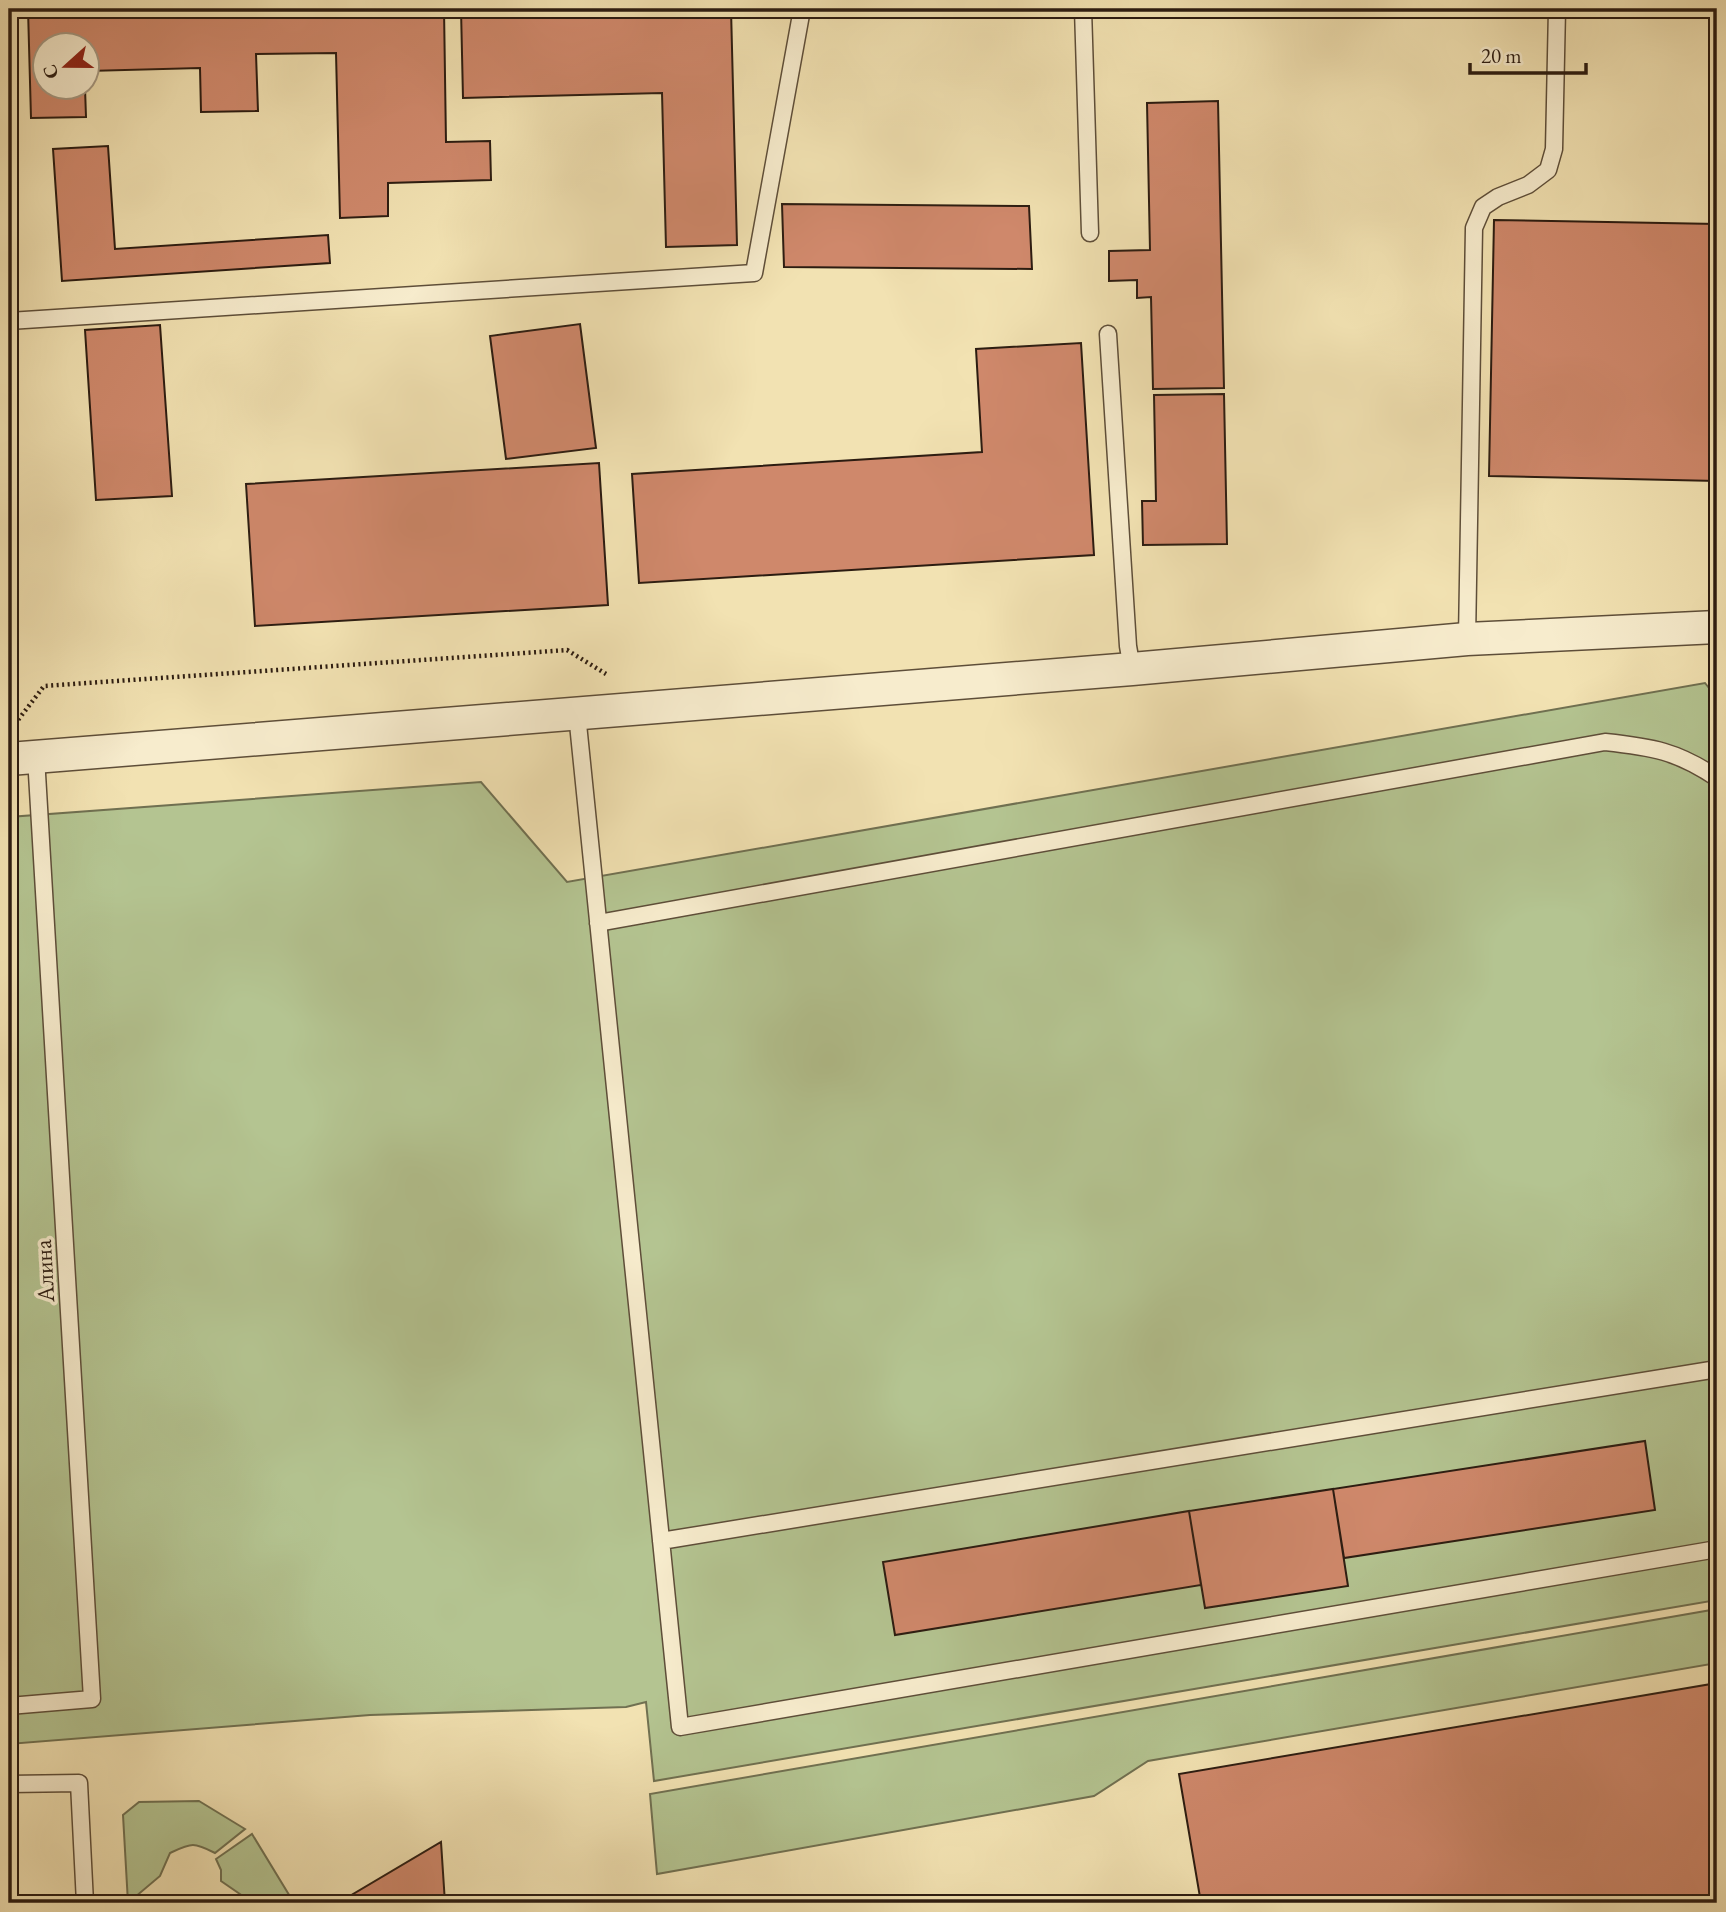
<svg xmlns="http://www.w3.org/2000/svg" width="1726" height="1912" font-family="'EB Garamond',serif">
  <rect width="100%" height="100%" fill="#f2e2b2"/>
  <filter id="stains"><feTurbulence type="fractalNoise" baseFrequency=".00286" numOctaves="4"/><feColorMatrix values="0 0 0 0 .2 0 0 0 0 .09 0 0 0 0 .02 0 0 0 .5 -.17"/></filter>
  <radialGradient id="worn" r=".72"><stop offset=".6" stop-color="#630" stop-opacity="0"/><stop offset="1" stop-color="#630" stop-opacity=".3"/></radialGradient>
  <path fill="#b4c491" stroke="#707051" stroke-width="2" d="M1705 683 1717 698V1600L654 1781 646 1702 626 1707 370 1715 9 1744V817L481 782 567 882Z
    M1717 1609V1663L1148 1761 1094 1796 657 1874 650 1794Z
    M199 1801 245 1829 215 1853C193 1842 192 1843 170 1853L160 1876 128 1903 123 1815 139 1802Z
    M252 1834 294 1903H253L221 1881V1870L216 1859Z"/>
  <path fill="#cf886b" stroke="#2c1c11" stroke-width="2" d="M28 9H444L446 142 490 141 491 180 388 183V216L340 218 336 53 256 54 258 111 201 112 200 68 88 71V46H46V88H85L86 117 31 118Z
    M461 9H731L737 245 666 247 662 93 463 98Z
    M1218 101 1224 388 1153 389 1151 297 1137 298V280L1109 281V251L1150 250 1147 103Z
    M108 146 115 249 328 235 330 263 62 281 53 149Z
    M782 204 1029 206 1032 269 784 267Z
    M1494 220 1717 224V481L1489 476Z
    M580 324 596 448 506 459 490 336Z
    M160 325 172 496 96 500 85 330Z
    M1081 343 1094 555 639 583 632 474 982 452 976 349Z
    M1224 394 1227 544 1143 545 1142 501H1156L1154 395Z
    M599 463 608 605 255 626 246 484Z
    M1645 1441 1655 1510 1344 1558 1333 1489Z
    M1333 1489 1348 1586 1205 1608 1189 1511Z
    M1189 1511 1201 1585 895 1635 883 1562Z
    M1717 1683V1903H1201L1179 1774Z
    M441 1842 445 1903H338Z"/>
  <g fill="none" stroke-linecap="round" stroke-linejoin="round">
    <defs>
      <path id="service" d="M1083 9 1090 233
        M9 321 754 273 802 9
        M1108 334 1128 646 1132 669
        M1467 639 1474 228 1483 207 1498 197 1528 185 1548 170 1554 149 1557 9
        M577 714 680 1727 1717 1549
        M598 923 1605 742C1652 747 1677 751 1717 778
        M661 1541 1717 1369
        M9 1706 92 1699 36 757
        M9 1784 79 1783 85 1903"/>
      <path id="minor" d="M9 759 1132 669 1467 639 1717 627"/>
    </defs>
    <use href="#service" stroke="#5e4e39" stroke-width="19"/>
    <use href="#minor" stroke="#5e4e39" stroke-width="35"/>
    <path stroke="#2c1c11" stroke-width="4.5" stroke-dasharray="2 3.5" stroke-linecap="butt" d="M15 724 44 686 567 650 606 674"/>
    <use href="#service" stroke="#f7eccd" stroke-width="16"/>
    <use href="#minor" stroke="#f7eccd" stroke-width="32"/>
  </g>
  <g text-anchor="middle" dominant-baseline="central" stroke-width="7" stroke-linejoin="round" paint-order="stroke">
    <g font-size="24" fill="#2c1c11" stroke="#f7eccd">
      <text transform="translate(44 1271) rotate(-93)">Алина</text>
    </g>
  </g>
  <rect width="1726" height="1912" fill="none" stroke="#f2e2b2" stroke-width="35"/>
  <rect x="10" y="10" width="1705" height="1891" fill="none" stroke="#2c1c11" stroke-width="3.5"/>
  <rect x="18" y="18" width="1691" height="1877" fill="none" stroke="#2c1c11" stroke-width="2"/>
  <g transform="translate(66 66) rotate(249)"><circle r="33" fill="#f7eccd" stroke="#a69982" stroke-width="2"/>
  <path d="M0-5L12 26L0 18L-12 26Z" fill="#8f2418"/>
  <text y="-10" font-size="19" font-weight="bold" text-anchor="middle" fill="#2c1c11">С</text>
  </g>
  <path d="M1470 63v10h116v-10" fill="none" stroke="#2c1c11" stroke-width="3.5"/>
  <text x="1481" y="63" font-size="21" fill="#2c1c11" stroke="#f7eccd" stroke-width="5" paint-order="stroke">20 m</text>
  <rect width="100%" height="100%" filter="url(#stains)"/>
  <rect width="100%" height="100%" fill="url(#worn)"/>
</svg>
